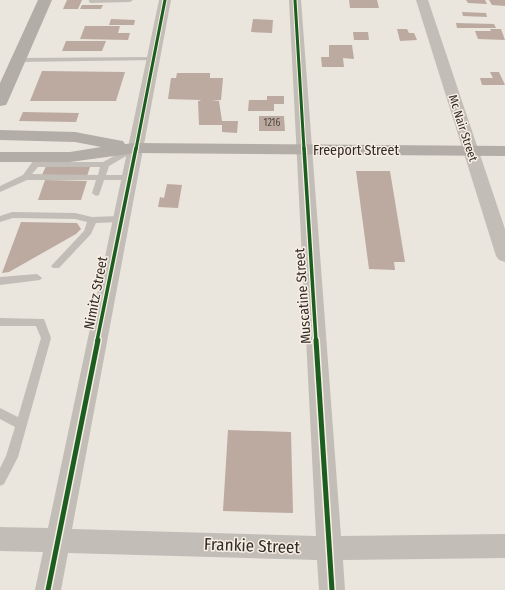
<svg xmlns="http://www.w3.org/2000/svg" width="505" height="590" font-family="'Fira Sans Condensed',sans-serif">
  <rect width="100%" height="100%" fill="#eae5dd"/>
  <path fill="#bcaaa0" d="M67 0H82L78 9H63Z
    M349 0H377L379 8H350Z
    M466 0H485L487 4 468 3Z
    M489 0H505V6L492 5Z
    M82 5H103L101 9H80Z
    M462 12 486 13 487 17 463 16Z
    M111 19 135 20 134 25H109Z
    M253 19 273 20 272 33 251 32Z
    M456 23 494 24 496 28H457Z
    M85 26H120L118 33H130L128 40 80 39Z
    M397 29H407L409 33H414L417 40 400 41Z
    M490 29H501L505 40 478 39 475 31H491Z
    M353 32H368L369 40H354Z
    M66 41H106L102 51H62Z
    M329 45H352L354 59 343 58 344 67H322L321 57H329Z
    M42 71 125 72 116 101H30Z
    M490 72H499L505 85H482L480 78H493Z
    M177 73H210V78H223L221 100 211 101H219L222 121H238L237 133 222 132V125H199L198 101H201L199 100 168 99 171 78H176Z
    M267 96H284V104H274V111H248L249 100H267Z
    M23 112 79 113 76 122 19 121Z
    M259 116H284L285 131H259Z
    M46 166 90 167 87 176 42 175Z
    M356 171H390L405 262H394L395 270 369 269Z
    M45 180 87 181 81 200H38Z
    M167 184 182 185 178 208 158 207 160 197 164 198Z
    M21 222 77 223 81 229 76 234 9 272 2 273Z
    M228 430 291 432 293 513 223 511Z"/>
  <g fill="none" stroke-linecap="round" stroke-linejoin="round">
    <path fill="#c2bdb7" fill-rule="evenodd" d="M89 0H133L130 2 91 3 89 2Z
      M154 57 156 58V60L18 62 14 60 18 58Z
      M133 146H139L140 148 109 166 106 175H130L134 178 133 180H104L99 195 96 196 92 193 96 180H27L0 192V186L23 175 36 157H42L43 159 41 162H103ZM38 167H100L98 175 32 174Z
      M12 212 75 213 92 217 121 216 126 219 121 222 96 223 91 234 59 268H53L51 266 53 264 84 231 87 222 75 219 13 218 0 222V216Z
      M37 274 42 278 40 280 0 285V277Z
      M0 318 44 319 51 338 18 457 4 484 0 486V468L6 456 15 427 0 419V408L18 417 41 338 36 326H0Z"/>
    <path fill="#c2bdb7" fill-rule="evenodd" d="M159 0H171L72 529 316 536 289 0H301L341 536 505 534V558L343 560 345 590H319L317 560 68 553 61 590H35L43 552 0 551V527L48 528Z
      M416 0H428L505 229V262L499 260 496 256Z"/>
    <path fill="#b3ada7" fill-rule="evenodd" d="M38 0H52L8 101 6 105 0 106V83Z
      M0 130 75 132 117 140 123 141 125 144 136 143 505 146V156L136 153 70 162H0V152H70L101 147 75 142 0 140Z"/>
    <defs>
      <path id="cycleway-far2" d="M295 0 304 149
        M136 149 165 0"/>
      <path id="cycleway-far1" d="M304 148 316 341
        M97 341 136 148"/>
      <path id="cycleway" d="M316 340 332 590
        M48 590 98 340"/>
    </defs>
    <use href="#cycleway-far2" stroke="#f7efe4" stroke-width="5"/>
    <use href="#cycleway-far1" stroke="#f7efe4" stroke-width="6"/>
    <use href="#cycleway" stroke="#f7efe4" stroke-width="8"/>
    <use href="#cycleway-far2" stroke="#1b5e20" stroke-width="3"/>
    <use href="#cycleway-far1" stroke="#1b5e20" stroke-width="3.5"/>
    <use href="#cycleway" stroke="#1b5e20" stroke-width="5"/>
  </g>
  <g text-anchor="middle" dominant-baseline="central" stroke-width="3" stroke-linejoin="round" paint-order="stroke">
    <g font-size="10" fill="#544a44">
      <text x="272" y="123">1216</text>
    </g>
    <g font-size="12" fill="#322a26" stroke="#f7efe4">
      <text transform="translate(463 128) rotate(72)">Mc Nair Street</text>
    </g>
    <g font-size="14" fill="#322a26" stroke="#f7efe4">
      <text x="356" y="150">Freeport Street</text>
      <text transform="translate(96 293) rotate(-79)">Nimitz Street</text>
      <text transform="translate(303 296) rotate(-94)">Muscatine Street</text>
    </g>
    <g font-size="17" fill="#322a26" stroke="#f7efe4">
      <text transform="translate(252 546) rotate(2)">Frankie Street</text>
    </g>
  </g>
</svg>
